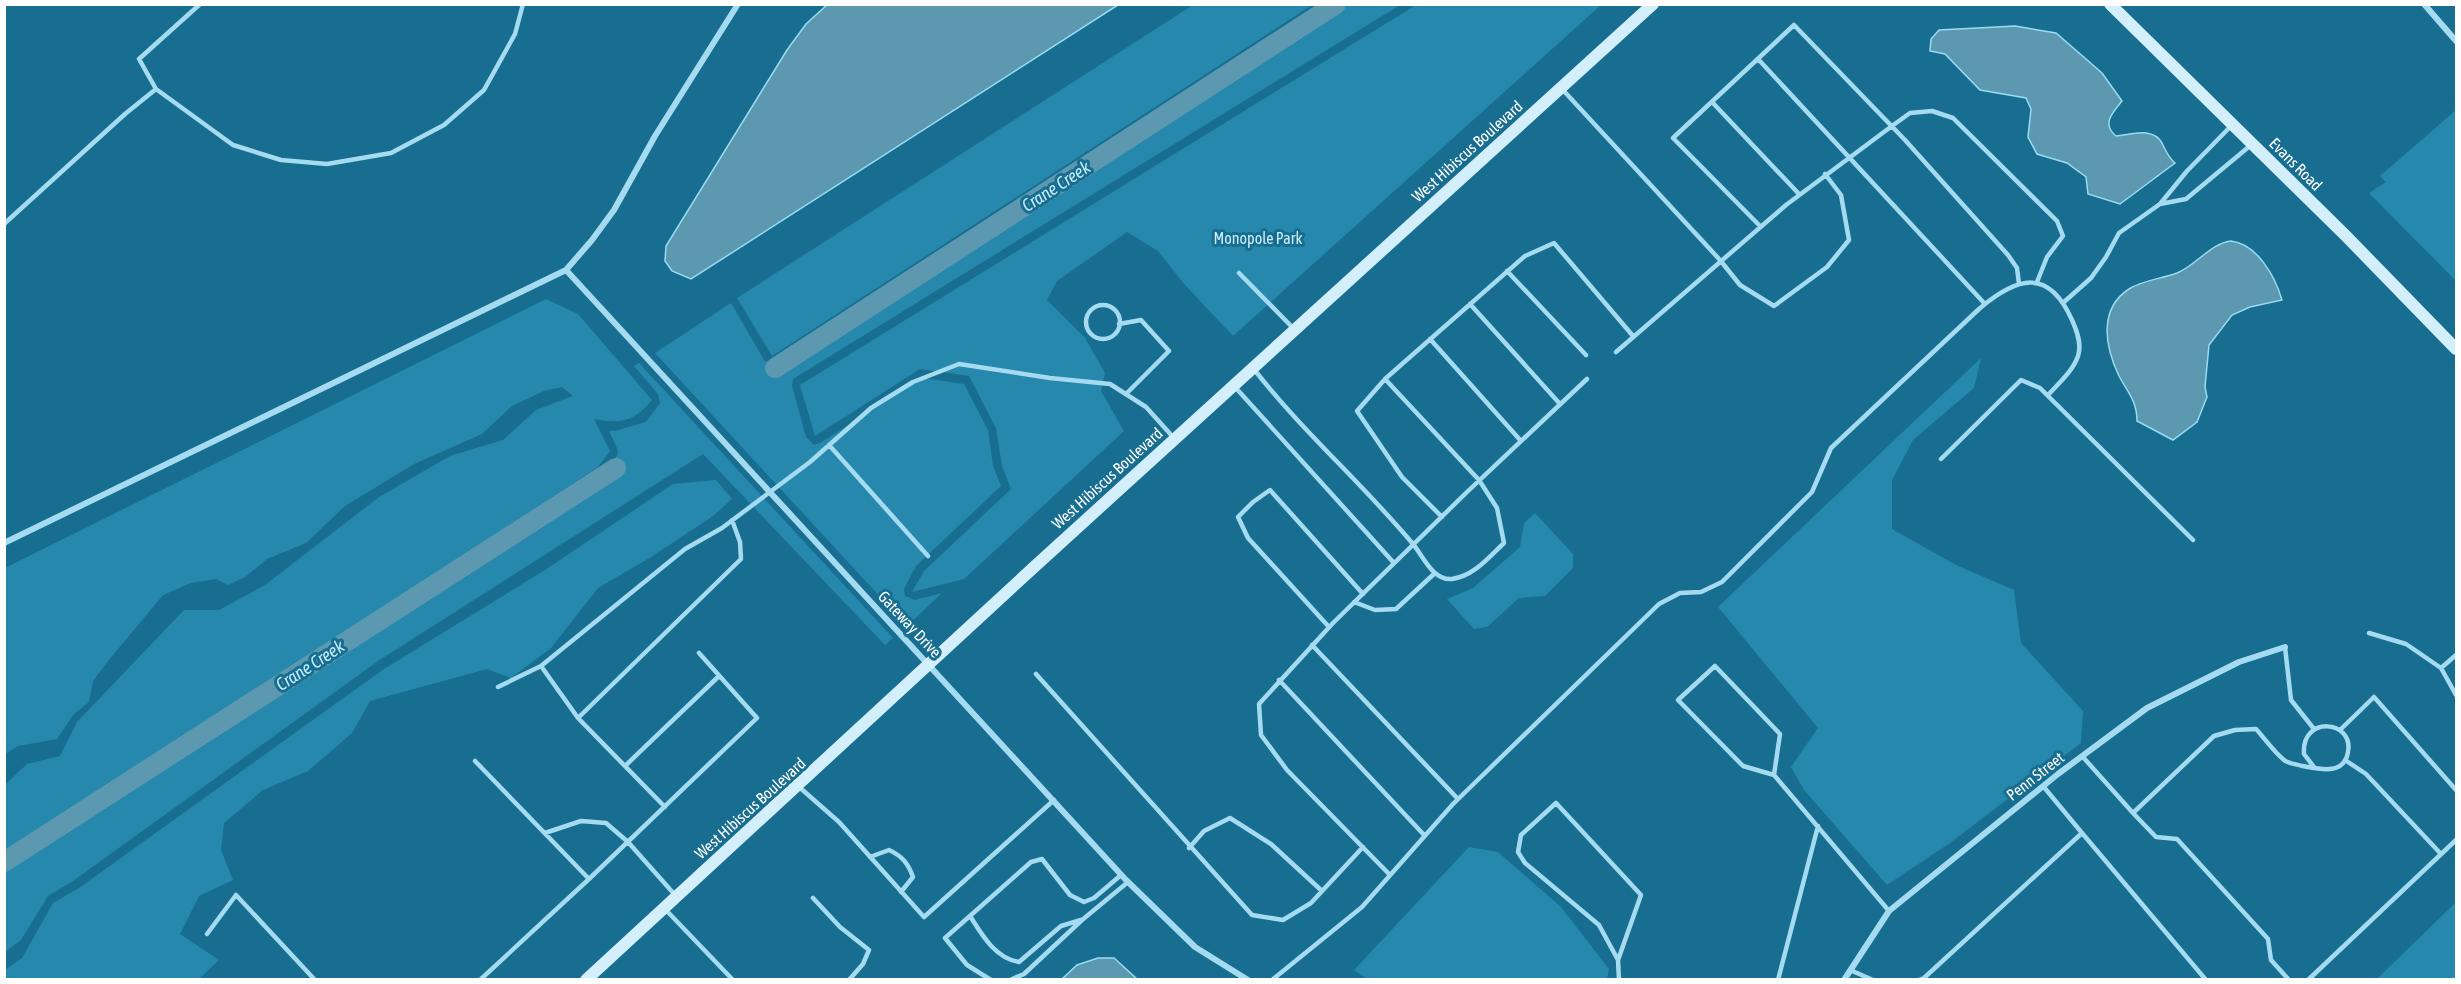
<svg xmlns="http://www.w3.org/2000/svg" width="2461" height="984" font-family="'Asap Condensed',sans-serif">
  <rect width="100%" height="100%" fill="#176e90"/>
  <path fill="#2788ad" d="M1193 5H1312L772 356 737 298Z
    M1329 5H1400L793 379 792 386 806 437 814 445 820 443 923 378 964 384 988 430 993 466 1001 486 916 566 904 589 905 596 915 600 942 593 907 626 655 353 731 303 764 360 769 364 777 363Z
    M1416 5H1601L1233 336 1185 285 1158 251 1127 232 1057 281 1047 300 1085 338 1105 373 1101 391 1124 431 964 579 912 592 924 571 1011 489 1002 466 996 428 969 376 920 369 815 436 800 385Z
    M2456 110V281L2369 193 2386 182 2380 176Z
    M546 299 578 314 652 400C634 422 620 424 594 419L610 451 598 467 5 858V785L27 764 60 756 77 722 184 610H219L265 585 379 497 450 456 503 440 536 410 573 396 562 387 544 391 512 406 482 434 414 464 345 506 306 543 267 559 245 577 228 585 216 579 191 583 163 595 108 661 93 681 89 702 73 715 57 739 18 746 5 754V568Z
    M1981 358 1974 388 1913 440 1892 480V529L1956 565 2014 590 2021 643 2083 711 2081 743 1950 843 1887 885 1804 790 1791 767 1818 728 1718 607Z
    M639 363 893 638 885 645 703 454 378 661 73 881 48 896 21 940 5 952V869L604 474 618 454 617 448 609 431H615L646 422 660 403 658 394 634 366Z
    M716 480 732 499 713 516 651 557 598 588 551 648 511 678 487 669 370 701 352 733 308 771 263 790 224 823 221 850 233 880 199 896 180 934 219 960 199 979H5V970L22 958 53 903 79 888 384 669 545 570 673 484Z
    M1535 513 1573 554V568L1545 596 1519 598 1487 627 1474 629 1447 599 1473 588 1520 547 1524 523Z
    M1469 847 1498 852 1561 907 1609 969 1607 979 1369 980 1354 970Z
    M2456 902V979H2377Z"/>
  <path fill="#5c98b0" stroke="#98dbf2" stroke-width="1.5" d="M828 4 1118 5 691 279 672 271 665 261 666 246 787 50 806 24Z
    M2015 26 2056 33 2102 73 2122 101C2113 112 2101 124 2116 136 2131 135 2152 126 2162 143 2166 151 2168 157 2175 163L2120 204 2088 194 2086 177 2067 163 2037 154 2028 137 2031 109 2026 98 1980 90 1945 54 1930 51 1931 39 1939 30Z
    M2231 241C2257 244 2275 276 2282 300L2250 307 2232 315 2209 345 2205 387 2207 397 2197 422 2173 440 2137 421C2137 401 2128 393 2119 376 2105 347 2098 309 2129 289 2143 280 2161 279 2177 273 2197 265 2209 244 2231 241Z
    M1098 958H1114L1137 979H1062L1077 965Z"/>
  <g fill="none" stroke-linecap="round" stroke-linejoin="round">
    <path stroke="#5c98b0" stroke-width="20" d="M775 368 1336 4
      M4 862 616 468"/>
    <path stroke="#a5dbf0" stroke-width="4.5" d="M1758 59 1985 304
      M156 89 139 59 199 5
      M1562 89 1720 260 1740 285 1774 306 1827 267 1849 240 1841 195 1825 174
      M1712 102 1799 194
      M2160 204 2186 199 2251 145
      M4 224 125 114 156 89 233 145 281 160 327 164 391 153 444 125 484 90 515 34 523 4
      M1761 227 1673 138 1794 25 1905 140 2008 255 2017 268 2019 284
      M1507 271 1586 355
      M1239 273 1293 328
      M2064 302 2091 278 2106 257 2119 233 2160 204 2187 171 2231 126
      M1470 304 1560 404
      M1086 322a17 17 0 1 1 34 0a17 17 0 1 1-34 0Z
      M1119 324 1141 320 1169 351 1126 394
      M1430 339 1521 441
      M1616 352 1786 205 1892 126 1910 113 1932 111 1953 118 2057 221 2063 236 2047 257 2037 282
      M1253 368C1302 431 1362 483 1413 544 1423 556 1433 581 1452 579 1474 576 1489 557 1504 543L1497 508 1479 480 1385 379
      M1235 387 1394 563
      M829 445 928 556
      M1941 459 2021 380 2040 388 2193 540
      M1442 517 1402 477 1357 411 1385 379 1525 256 1554 243 1633 336
      M1354 602 1375 610 1396 609 1435 573
      M1329 627 1248 538 1238 517 1253 502 1270 490 1363 594
      M2369 633 2406 644 2441 668 2456 655
      M1312 645 1458 799
      M2285 647 2291 700 2314 729
      M541 666 578 718 665 807
      M1715 666 1780 734 1774 775 1743 766 1678 700Z
      M2441 668 2456 695
      M1036 674 1252 915 1283 920 1311 903 1363 847
      M1279 680 1425 836
      M498 687 541 666 685 549 722 528 810 462 871 408 913 382 959 364 1050 378 1110 384 1146 407 1173 437
      M578 718 741 559 740 542 732 520
      M2340 730 2374 697 2456 790
      M2082 756 2133 813 2214 736 2235 730 2256 729C2265 739 2274 752 2284 760 2289 764 2297 764 2302 766 2319 769 2344 776 2348 752 2354 720 2301 715 2304 754L2314 767
      M2345 760 2366 774 2441 854
      M475 761 589 879
      M625 766 719 676
      M1774 775 1889 911
      M798 786 839 822 924 917 1054 800
      M2133 813 2156 837 2177 839 2268 939 2271 960 2289 980
      M545 833 581 821 606 823 628 842 675 895
      M2082 833 2206 980
      M1189 848 1204 831 1230 818 1271 844 1322 891
      M870 857 889 850C902 856 908 863 913 877L901 892
      M1390 875 1287 770 1261 735 1259 704 1333 623 1467 492 1587 379
      M813 898 840 927 869 950 863 964 849 980
      M664 908 733 980
      M970 916C982 935 995 958 1019 962L1061 926 1081 920
      M207 934 236 895 315 980
      M1618 960 1599 925 1525 863 1518 852 1521 835 1556 803 1641 895 1618 960 1619 980
      M1850 970 1873 980
      M480 980 589 879 757 718 699 653
      M991 980 967 965 945 938 1031 862 1042 859 1070 895 1084 902 1094 898 1121 875
      M1010 980 1024 974 1082 920 1128 882
      M1272 980 1362 907 1453 804 1659 604 1680 593 1701 592 1722 582 1812 492 1831 448 1979 309C2018 276 2049 268 2072 320 2077 331 2082 344 2078 356 2073 371 2059 383 2048 395
      M1778 980 1818 826
      M1919 980 1924 978 2082 833 2043 786
      M2308 980 2456 840"/>
    <path stroke="#a5dbf0" stroke-width="6" d="M2424 4 2456 41
      M566 270 1126 880 1195 947 1248 980
      M4 543 566 270 592 240 614 210 655 136 738 4
      M1844 980 1889 911 2058 774 2147 708 2239 662 2285 647"/>
    <path stroke="#d3effb" stroke-width="12" d="M2110 4 2346 236 2456 349
      M586 980 1033 568 1653 4"/>
  </g>
  <g text-anchor="middle" dominant-baseline="central" stroke-width="6" stroke-linejoin="round" paint-order="stroke">
    <g font-size="16" fill="#fff" stroke="#176e90">
      <text transform="translate(1467 151) rotate(-42)">West Hibiscus Boulevard</text>
      <text transform="translate(2296 164) rotate(45)">Evans Road</text>
      <text transform="translate(1107 478) rotate(-42)">West Hibiscus Boulevard</text>
      <text transform="translate(910 624) rotate(47)">Gateway Drive</text>
      <text transform="translate(2035 776) rotate(-38)">Penn Street</text>
      <text transform="translate(750 808) rotate(-42)">West Hibiscus Boulevard</text>
    </g>
    <g font-size="16" fill="#cceefb" stroke="#176e90">
      <text x="1258" y="238">Monopole Park</text>
    </g>
    <g font-size="18" font-style="italic" fill="#c4ebf9" stroke="#176e90">
      <text transform="translate(1056 186) rotate(-33)">Crane Creek</text>
      <text transform="translate(310 665) rotate(-33)">Crane Creek</text>
    </g>
  </g>
  <rect width="2461" height="984" fill="none" stroke="#ffffff" stroke-width="12"/>
</svg>
